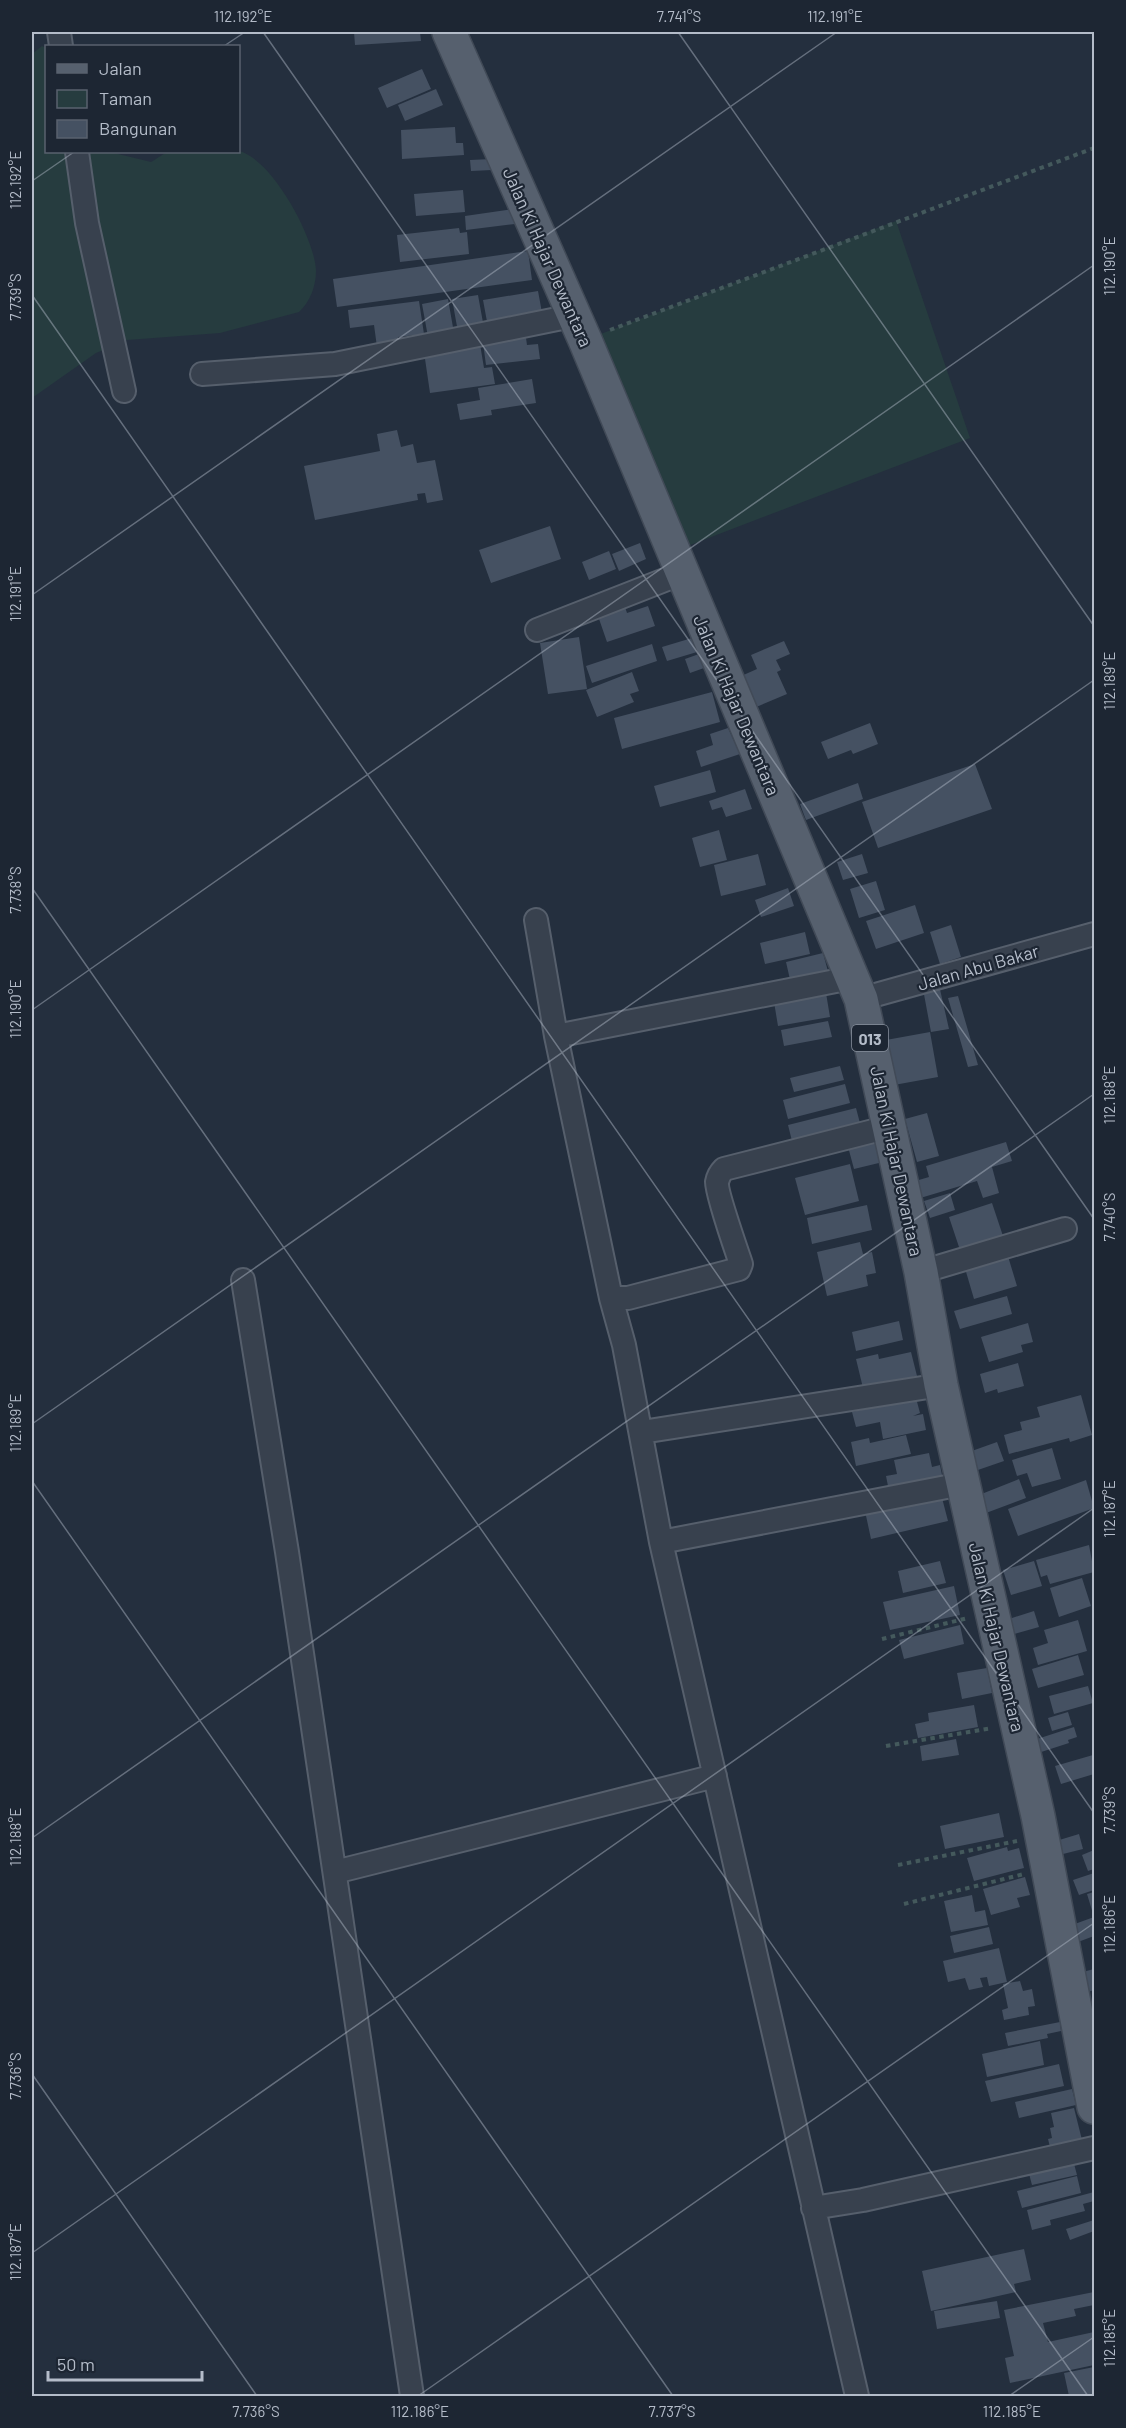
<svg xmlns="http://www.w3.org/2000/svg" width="1126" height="2428" font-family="Barlow,sans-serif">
  <rect width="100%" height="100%" fill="#242f3e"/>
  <path fill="#263c3f" d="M42 46 46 48V152H110L151 162C157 159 164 152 171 152 183 150 230 149 239 151 272 159 315 238 316 271 316 286 310 302 299 312L220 333 127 340 96 353 32 398V54Z
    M896 221 970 438 672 552 585 340Z"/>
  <path fill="#455162" d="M354 32H420L421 41 355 45Z
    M422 69 431 89 387 108 378 88Z
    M436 89 443 105 405 121 398 105Z
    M455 127 456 143H463L464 155 402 159 401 130Z
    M492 159V170L471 171 470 160Z
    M463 190 465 212 416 216 414 194Z
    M513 209 515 224 466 230 465 216Z
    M459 228 460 233 467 232 469 254 400 262 397 235Z
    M528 251 532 280 337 307 333 279Z
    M538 291 543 318 488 327 483 300Z
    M478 295 484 328 458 332 452 299Z
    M448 299 454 333 428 337 422 304Z
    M419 301 424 334 398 337 399 344 377 347 374 325 350 328 348 310Z
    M526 338 527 345 538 344 540 359 486 365 483 343Z
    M480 344 484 368 492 367 495 384 430 393 424 352Z
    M532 379 536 403 491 410 492 415 460 420 457 404 480 400 478 388Z
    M397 430 401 447 413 444 417 463 435 460 443 500 427 503 425 493 417 494 418 500 315 520 304 466 380 451 377 434Z
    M550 526 561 559 491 583 479 550Z
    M640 543 646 559 619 571 612 554Z
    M609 551 616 569 589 580 582 562Z
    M648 606 655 626 607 642 598 616 625 607 627 613Z
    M579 637 587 689 548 694 540 643Z
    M692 638 697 652 667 661 662 647Z
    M784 641 790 654 776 660 781 670 777 672 787 694 754 708 739 677 757 669 751 655Z
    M652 644 657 661 592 683 586 666Z
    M699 654 704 668 690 673 685 659Z
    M632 672 639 691 630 694 634 702 597 717 586 690Z
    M712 692 720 722 622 749 614 718Z
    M870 723 878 744 853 754 851 750 828 759 821 742Z
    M728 728 740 754 701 767 696 751 713 745 710 734Z
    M975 764 992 809 878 848 862 802Z
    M710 770 716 792 660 807 654 786Z
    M858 783 863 799 806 820 800 804Z
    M745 789 752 809 726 817 722 807 712 810 709 801Z
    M719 830 727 860 700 867 692 838Z
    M758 854 766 885 721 896 714 865Z
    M862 854 868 873 843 880 837 862Z
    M876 881 885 910 859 918 850 889Z
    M788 888 794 906 761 917 755 900Z
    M915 905 924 933 876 949 866 921Z
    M951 925 961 957 940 964 930 932Z
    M805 932 810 954 765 964 760 943Z
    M823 953 829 975 791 984 786 962Z
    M939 985 949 1029 931 1032 923 989Z
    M826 993 830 1017 778 1026 774 1002Z
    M958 996 978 1065 968 1067 948 998Z
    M828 1021 832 1037 784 1046 781 1030Z
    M930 1032 938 1077 894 1085 886 1040Z
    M840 1066 844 1080 794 1092 790 1078Z
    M845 1084 850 1103 788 1119 783 1100Z
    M856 1108 861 1127 793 1145 788 1125Z
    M927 1113 939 1156 917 1162 905 1119Z
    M876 1135 883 1162 854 1169 847 1143Z
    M1006 1142 1012 1161 992 1167 999 1193 983 1198 977 1181 917 1199 912 1182 929 1177 926 1166Z
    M850 1164 859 1201 805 1215 795 1178Z
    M950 1193 955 1210 930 1218 924 1201Z
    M992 1203 1004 1239 961 1253 949 1217Z
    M867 1205 872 1230 812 1244 807 1218Z
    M860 1242 863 1254 872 1252 876 1273 866 1275 868 1286 827 1296 817 1252Z
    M1007 1253 1017 1286 974 1299 964 1265Z
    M1007 1296 1012 1314 960 1329 954 1311Z
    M899 1321 903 1340 856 1351 852 1332Z
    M1028 1323 1033 1342 1021 1345 1023 1352 989 1362 981 1337Z
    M911 1352 917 1376 863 1388 856 1359 878 1354 879 1359Z
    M1018 1363 1024 1386 998 1393 997 1389 985 1393 980 1374Z
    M1081 1395 1092 1435 1070 1442 1069 1438 1009 1454 1004 1435 1022 1430 1020 1422 1040 1417 1037 1407Z
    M916 1398 920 1413 913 1416 923 1414 926 1430 883 1439 880 1422 856 1427 852 1412Z
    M906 1435 911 1454 856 1466 851 1442 869 1438 870 1443Z
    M997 1442 1004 1461 975 1471 969 1452Z
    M1052 1448 1061 1479 1032 1487 1027 1473 1017 1476 1012 1460Z
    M929 1453 932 1467 940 1465 943 1480 889 1491 886 1476 897 1474 894 1460Z
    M1019 1479 1026 1498 986 1513 979 1495Z
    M1086 1480 1094 1508 1018 1536 1008 1509Z
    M941 1494 948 1521 871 1539 865 1511Z
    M1089 1545 1094 1572 1050 1584 1047 1575 1041 1577 1036 1560Z
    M940 1561 946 1583 903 1593 898 1571Z
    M1034 1561 1042 1586 1011 1595 1003 1570Z
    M1082 1578 1091 1606 1059 1617 1050 1588Z
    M954 1586 960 1615 890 1630 883 1602Z
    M1034 1611 1039 1627 1014 1634 1009 1619Z
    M1078 1620 1087 1651 1038 1665 1033 1648 1048 1643 1044 1630Z
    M960 1625 964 1644 904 1659 899 1640Z
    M1078 1655 1084 1675 1038 1688 1032 1669Z
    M987 1668 992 1693 962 1699 957 1673Z
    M1088 1686 1093 1703 1054 1714 1049 1696Z
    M974 1705 978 1727 918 1738 915 1724 929 1721 928 1713Z
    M1068 1712 1072 1725 1052 1731 1048 1718Z
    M1074 1727 1077 1737 1068 1740 1069 1743 1035 1754 1031 1741Z
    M956 1739 959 1755 922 1761 920 1746Z
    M1093 1755 1094 1774 1061 1784 1055 1766Z
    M999 1813 1004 1837 945 1849 940 1826Z
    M1079 1834 1083 1849 1059 1855 1056 1841Z
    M1007 1847 1008 1851 1019 1848 1024 1868 974 1881 967 1858Z
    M1094 1850V1869L1088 1871 1082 1855Z
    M1094 1873V1890L1079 1895 1073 1880Z
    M1025 1877 1030 1895 1017 1898 1020 1907 991 1915 983 1889Z
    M1094 1892V1936L1078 1942 1072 1925 1094 1917 1087 1894Z
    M972 1895 975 1912 985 1910 988 1925 951 1932 944 1901Z
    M989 1927 993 1944 954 1953 950 1936Z
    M999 1948 1007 1982 989 1986 987 1977 980 1978 983 1987 969 1990 965 1978 948 1982 943 1961Z
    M1094 1969V1990L1085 1993 1079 1973Z
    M1020 1981 1023 1991 1032 1989 1035 2006 1028 2007 1029 2015 1004 2020 1002 2010 1008 2008 1003 1984Z
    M1060 2022 1061 2031 1047 2034 1048 2038 1008 2046 1005 2033Z
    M1040 2041 1044 2065 987 2077 982 2054Z
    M1059 2064 1064 2086 991 2102 985 2081Z
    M1072 2089 1076 2105 1019 2118 1015 2102Z
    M1074 2108 1083 2144 1051 2151 1048 2139 1052 2138 1050 2128 1054 2127 1051 2113Z
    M1073 2160 1077 2175 1032 2185 1028 2170Z
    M1077 2176 1081 2193 1022 2208 1017 2191Z
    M1094 2192V2201L1083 2204 1085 2211 1050 2220 1051 2225 1032 2230 1027 2210Z
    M1094 2220V2231L1070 2240 1066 2229Z
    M1024 2249 1031 2280 1014 2284 1016 2292 931 2311 922 2271Z
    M1094 2292V2305L1074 2309 1076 2316 1043 2323 1048 2342 1094 2332V2365L1010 2383 1005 2358 1014 2356 1004 2310Z
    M997 2301 1000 2318 937 2329 934 2311Z
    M1094 2367V2396H1069L1064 2373Z"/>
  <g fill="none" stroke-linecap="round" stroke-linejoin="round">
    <defs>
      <path id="street" d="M59 32 61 46
        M77 152 87 223 124 391
        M202 374 335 364 572 316
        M537 630 680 574
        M536 920 556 1036 611 1298 624 1345 661 1542 857 2396
        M861 999 1094 934
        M556 1036 851 978
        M921 1272 1065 1229
        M243 1280 287 1552 412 2396
        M611 1298H628L739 1269 741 1264C736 1249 716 1192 717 1182 718 1176 720 1173 724 1169L889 1127
        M642 1432 941 1385
        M661 1542 962 1484
        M335 1872 715 1776
        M813 2208 863 2200 1094 2148"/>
      <path id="primary" d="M449 32 585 340 861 999 921 1272 941 1385 1038 1816 1094 2107"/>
    </defs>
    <use href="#street" stroke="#565f6c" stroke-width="26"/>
    <use href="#primary" stroke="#414a57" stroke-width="36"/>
    <path stroke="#44595c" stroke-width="4" stroke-dasharray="4.5 4.5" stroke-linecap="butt" d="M610 330 1094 148
      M882 1639 968 1618
      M886 1746 992 1728
      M898 1865 1017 1841
      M904 1904 1024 1874"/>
    <use href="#street" stroke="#38414e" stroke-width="22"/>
    <use href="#primary" stroke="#56606e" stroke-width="33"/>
  </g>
  <path fill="none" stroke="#b4bcc9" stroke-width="1.5" stroke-opacity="0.45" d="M263 32 1094 1219M678 32 1094 626M1093 32 1094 33M224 46 245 32M32 181 74 152M32 295 1094 1813M32 595 837 32M32 888 1088 2396M32 1010 1094 265M32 1424 1094 680M32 1481 673 2396M32 1838 1094 1094M32 2074 257 2396M32 2253 1094 1508M418 2396 1094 1923M1009 2396 1094 2337"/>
  <g text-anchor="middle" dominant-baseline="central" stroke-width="4.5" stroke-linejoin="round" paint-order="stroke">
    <rect fill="#1d2633" stroke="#878f9c" stroke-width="1.5" x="852" y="1025" width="36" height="26" rx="4.5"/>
    <g font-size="16" font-weight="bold" fill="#b4bcc9">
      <text x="870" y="1038">013</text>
    </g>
    <g font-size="18" fill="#b4bcc9" stroke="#1d2633">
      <text transform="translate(548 257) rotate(66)">Jalan Ki Hajar Dewantara</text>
      <text transform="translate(737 705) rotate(67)">Jalan Ki Hajar Dewantara</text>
      <text transform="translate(978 967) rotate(-16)">Jalan Abu Bakar</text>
      <text transform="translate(897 1161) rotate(78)">Jalan Ki Hajar Dewantara</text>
      <text transform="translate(997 1637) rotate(77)">Jalan Ki Hajar Dewantara</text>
    </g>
  </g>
  <rect width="1126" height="2428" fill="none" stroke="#1d2633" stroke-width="66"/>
  <rect x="45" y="45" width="195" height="108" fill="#1d2633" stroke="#59626f" stroke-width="1.5"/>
  <rect x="57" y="64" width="30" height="9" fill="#56606e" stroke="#59626f" stroke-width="1.5"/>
  <text x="99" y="75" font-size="18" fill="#b4bcc9">Jalan</text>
  <rect x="57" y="90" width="30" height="18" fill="#263c3f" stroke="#59626f" stroke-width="1.5"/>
  <text x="99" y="105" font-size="18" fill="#b4bcc9">Taman</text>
  <rect x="57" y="120" width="30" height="18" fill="#455162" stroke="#59626f" stroke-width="1.5"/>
  <text x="99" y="135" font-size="18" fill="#b4bcc9">Bangunan</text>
  <path d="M48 2371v9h154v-9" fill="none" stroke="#b4bcc9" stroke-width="3"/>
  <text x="57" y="2371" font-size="18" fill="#b4bcc9" stroke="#1d2633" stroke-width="4.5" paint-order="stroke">50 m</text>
  <rect x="33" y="33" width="1060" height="2362" fill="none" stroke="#b4bcc9" stroke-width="2"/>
  <g font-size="15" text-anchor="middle" fill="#b4bcc9">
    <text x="243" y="22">112.192°E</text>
    <text x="679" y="22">7.741°S</text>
    <text x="835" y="22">112.191°E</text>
    <text transform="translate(16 180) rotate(-90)" y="5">112.192°E</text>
    <text transform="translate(1110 266) rotate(-90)" y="5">112.190°E</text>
    <text transform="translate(16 297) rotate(-90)" y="5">7.739°S</text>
    <text transform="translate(16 594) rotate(-90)" y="5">112.191°E</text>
    <text transform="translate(1110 681) rotate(-90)" y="5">112.189°E</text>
    <text transform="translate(16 890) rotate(-90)" y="5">7.738°S</text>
    <text transform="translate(16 1009) rotate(-90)" y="5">112.190°E</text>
    <text transform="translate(1110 1095) rotate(-90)" y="5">112.188°E</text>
    <text transform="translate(1110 1217) rotate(-90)" y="5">7.740°S</text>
    <text transform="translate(16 1423) rotate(-90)" y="5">112.189°E</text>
    <text transform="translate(1110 1509) rotate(-90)" y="5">112.187°E</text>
    <text transform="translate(1110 1810) rotate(-90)" y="5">7.739°S</text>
    <text transform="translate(16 1837) rotate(-90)" y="5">112.188°E</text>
    <text transform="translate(1110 1924) rotate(-90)" y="5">112.186°E</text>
    <text transform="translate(16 2076) rotate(-90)" y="5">7.736°S</text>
    <text transform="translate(16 2252) rotate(-90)" y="5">112.187°E</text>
    <text transform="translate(1110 2338) rotate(-90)" y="5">112.185°E</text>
    <text x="256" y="2417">7.736°S</text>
    <text x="420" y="2417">112.186°E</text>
    <text x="672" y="2417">7.737°S</text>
    <text x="1012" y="2417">112.185°E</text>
  </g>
</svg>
